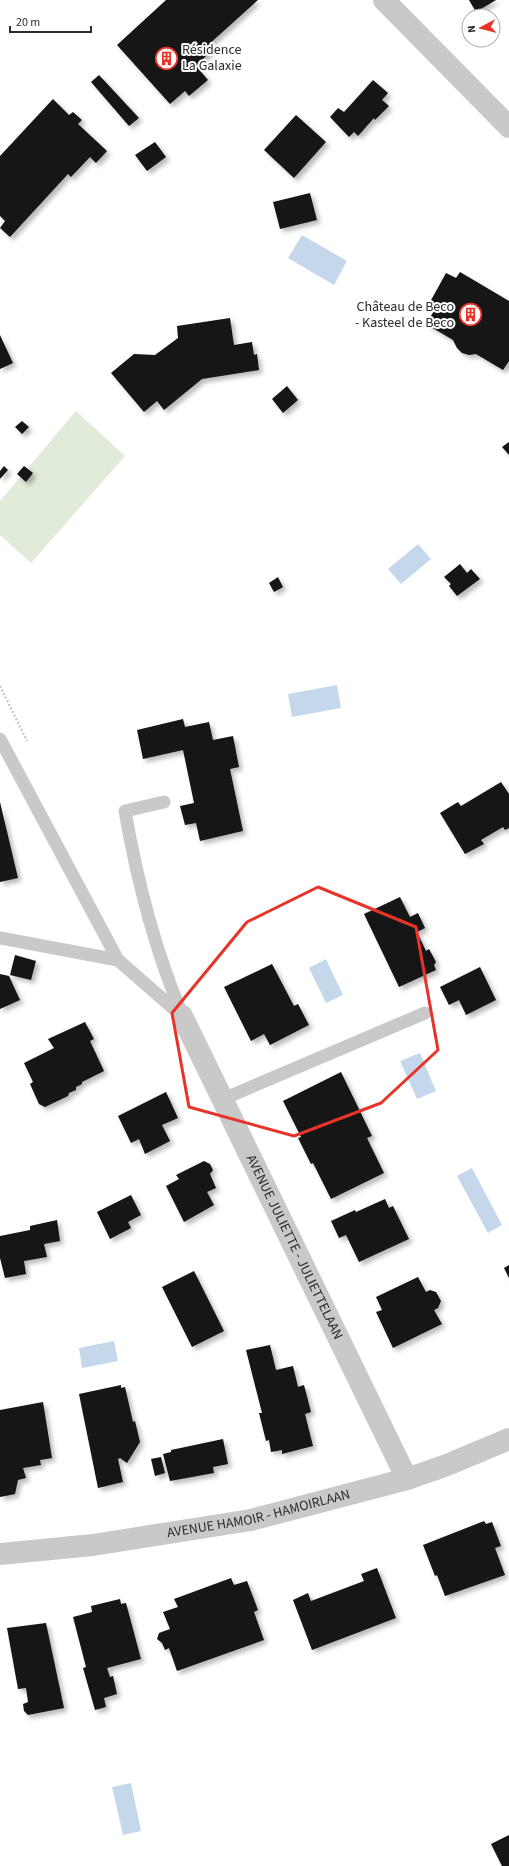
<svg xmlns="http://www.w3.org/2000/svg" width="509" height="1866" font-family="'Source Sans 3',sans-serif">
  <defs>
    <filter id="shadow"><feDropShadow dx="3.5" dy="3.5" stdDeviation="2" flood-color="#0004"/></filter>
  </defs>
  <rect width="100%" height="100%" fill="#fff"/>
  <path fill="#e0ebd9" d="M76 411 125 456 31 563 0 535V501Z"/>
  <path fill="#c5d8eb" d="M302 235 347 261 334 285 288 258Z
    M418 544 431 559 401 584 388 569Z
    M337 685 341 708 292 717 288 694Z
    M326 959 343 995 326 1003 309 968Z
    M420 1053 436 1091 417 1099 400 1061Z
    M472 1168 502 1225 488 1233 457 1176Z
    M114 1341 118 1361 82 1368 79 1348Z
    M131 1783 141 1831 123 1835 112 1787Z"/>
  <path fill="#131313" filter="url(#shadow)" d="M166 0H258L207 46 211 51 196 66 208 80 189 96 185 91 170 104 117 45Z
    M469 0H496L476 12Z
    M99 75 139 118 129 126 91 82Z
    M373 80 388 93 382 100 389 106 375 120 374 118 358 136 354 132 349 137 330 117 338 108 344 112Z
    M53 99 69 115 73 112 82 120 78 124 107 151 96 163 90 157 71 177 68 174 10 237 0 228 5 221 0 216V156Z
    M296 115 326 142 294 178 264 150Z
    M155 142 166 157 147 171 135 155Z
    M310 193 317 220 280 229 273 202Z
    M460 272 509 301V361L503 370 476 354 469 355 462 353 457 348 453 340 426 324 437 306 430 302 446 273 456 278Z
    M230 318 234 345 252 342 254 355 257 354 259 370 202 379 164 410 157 401 144 412 111 373 134 354 155 355 178 338 177 326Z
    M0 335 13 363 0 369Z
    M287 386 298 400 283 413 272 399Z
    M22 421 29 427 22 434 15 427Z
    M509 442V455L502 447Z
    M4 466 8 470 0 479V471Z
    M24 466 33 473 26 482 17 474Z
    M460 564 467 573 471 569 480 579 457 596 449 586 451 584 444 577Z
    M278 577 283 587 274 592 269 583Z
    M183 719 185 727 209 722 213 740 233 736 239 767 230 769 243 831 200 841 196 823 185 825 180 806 194 803 183 750 143 759 137 730Z
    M501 782 509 794V828L505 830 503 827 481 840 484 844 465 854 440 813 458 802 461 806Z
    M0 802 18 878 0 882Z
    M400 897 410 917 418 913 425 928 417 932 426 951 429 949 436 962 434 965 436 970 399 987 364 914Z
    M15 955 36 961 31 980 10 975Z
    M272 964 294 1006 298 1004 309 1025 270 1045 264 1034 251 1041 224 987Z
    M480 967 496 1000 466 1015 459 1000 449 1005 440 987Z
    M0 974 9 976 20 1000 0 1009Z
    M85 1022 94 1039 90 1041 104 1071 82 1082V1084L76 1087V1090L69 1093 68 1096 45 1107 39 1104 30 1084 33 1082 24 1063 54 1048 48 1039Z
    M341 1072 372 1136 367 1138 384 1173 331 1199 313 1163 311 1164 298 1138 301 1137 283 1101Z
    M166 1092 178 1118 162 1125 170 1141 145 1154 139 1139 131 1143 118 1116Z
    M204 1161 210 1164 213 1170 210 1174 216 1188 207 1192 214 1205 184 1222 166 1186 179 1179 176 1175Z
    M131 1195 141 1215 128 1222 131 1228 110 1239 97 1212Z
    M385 1199 389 1208 393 1206 409 1239 359 1262 346 1235 339 1238 331 1221 355 1210 356 1212Z
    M57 1220 60 1241 44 1244 47 1257 24 1261 26 1274 5 1278 0 1258V1236L30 1230V1226Z
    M509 1265V1278L504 1268Z
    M194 1271 224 1331 192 1347 162 1287Z
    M418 1277 426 1292 430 1290 436 1292 441 1301 438 1308 434 1310 442 1324 393 1348 376 1312 382 1310 376 1297Z
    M270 1345 276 1370 293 1366 298 1387 304 1385 311 1412 305 1414 313 1446 282 1454V1450L271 1452 269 1440 266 1441 259 1413H262L246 1350Z
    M121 1385V1388L125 1387 133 1422 135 1421 140 1442 127 1463 120 1458 118 1459 123 1482 98 1488 79 1394Z
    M43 1402 52 1458 40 1460 41 1465 23 1468 26 1478 18 1480 15 1494 0 1497V1410Z
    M223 1439 228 1464 213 1467 214 1473 170 1481 163 1454 171 1452V1450Z
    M161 1457 165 1473 155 1476 151 1459Z
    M484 1521 486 1524 492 1522 501 1546 495 1548 505 1575 445 1596 437 1575 435 1576 423 1545Z
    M377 1568 396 1618 312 1650 293 1600 308 1593 311 1601 364 1581 361 1574Z
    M231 1578 234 1585 247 1581 258 1610 254 1612 264 1640 177 1671 169 1648 165 1650 162 1643 157 1639 159 1633 170 1629 163 1612 178 1607 174 1599Z
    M120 1599 121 1604 126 1603 141 1659 107 1668 110 1677 113 1676 117 1694 104 1698 106 1707 95 1710 83 1668 86 1667 73 1617 92 1612 91 1606Z
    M46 1623 64 1708 28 1715 24 1711 23 1704 28 1702 26 1688 18 1689 7 1628Z
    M509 1835V1866H502L491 1844Z"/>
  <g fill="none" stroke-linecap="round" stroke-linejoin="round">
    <path stroke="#c9c9c9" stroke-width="2.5" stroke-dasharray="2 2" stroke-linecap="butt" d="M0 686 27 741"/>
    <path stroke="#c9c9c9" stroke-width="13" d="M0 739 118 960 182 1016
      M164 802 125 811C137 880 154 947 181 1012
      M0 938 118 960
      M223 1099 425 1013"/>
    <g stroke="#c9c9c9" stroke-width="22">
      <path d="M384 0 509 127"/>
      <path id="s1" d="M182 1016 407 1479"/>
      <path id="s2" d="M0 1554 93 1545 251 1520 407 1479 447 1465 509 1439"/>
    </g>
  </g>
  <path fill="none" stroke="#e8332a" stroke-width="3" stroke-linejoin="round" d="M318 887 416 927 438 1050 381 1103 294 1136 189 1107 172 1013 247 922Z"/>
  <defs>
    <symbol id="building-ring" viewBox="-11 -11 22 22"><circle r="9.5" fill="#fff" stroke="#e8332a" stroke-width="1.5"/><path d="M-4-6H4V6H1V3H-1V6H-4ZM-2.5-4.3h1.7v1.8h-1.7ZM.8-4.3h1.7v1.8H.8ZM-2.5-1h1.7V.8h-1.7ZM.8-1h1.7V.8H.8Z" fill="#e8332a"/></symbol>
  </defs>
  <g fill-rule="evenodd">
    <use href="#building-ring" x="154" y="46" width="25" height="25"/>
    <use href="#building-ring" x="458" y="302" width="25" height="25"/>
  </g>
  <g text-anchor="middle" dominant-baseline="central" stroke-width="4" stroke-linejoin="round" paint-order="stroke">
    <g font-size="14" fill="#2c2c2c" stroke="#fff" text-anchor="start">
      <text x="182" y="50">Résidence<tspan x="182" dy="16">La Galaxie</tspan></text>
      <text x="454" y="307" text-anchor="end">Château de Beco<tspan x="454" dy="16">- Kasteel de Beco</tspan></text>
    </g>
    <g font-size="14" fill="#2c2c2c" stroke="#fff">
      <text stroke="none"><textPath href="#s1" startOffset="257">AVENUE JULIETTE - JULIETTELAAN</textPath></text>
      <text stroke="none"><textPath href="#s2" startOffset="262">AVENUE HAMOIR - HAMOIRLAAN</textPath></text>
    </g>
  </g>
  <g transform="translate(481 28) rotate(263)"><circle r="19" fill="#ffffff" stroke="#ababab"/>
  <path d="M0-3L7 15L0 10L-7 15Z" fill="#e8332a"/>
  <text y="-6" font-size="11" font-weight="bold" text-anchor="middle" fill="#2c2c2c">N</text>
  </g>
  <path d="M10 26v6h81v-6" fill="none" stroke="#2c2c2c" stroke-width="2"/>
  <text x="16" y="26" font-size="12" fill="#2c2c2c" stroke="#ffffff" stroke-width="3" paint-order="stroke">20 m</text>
</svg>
